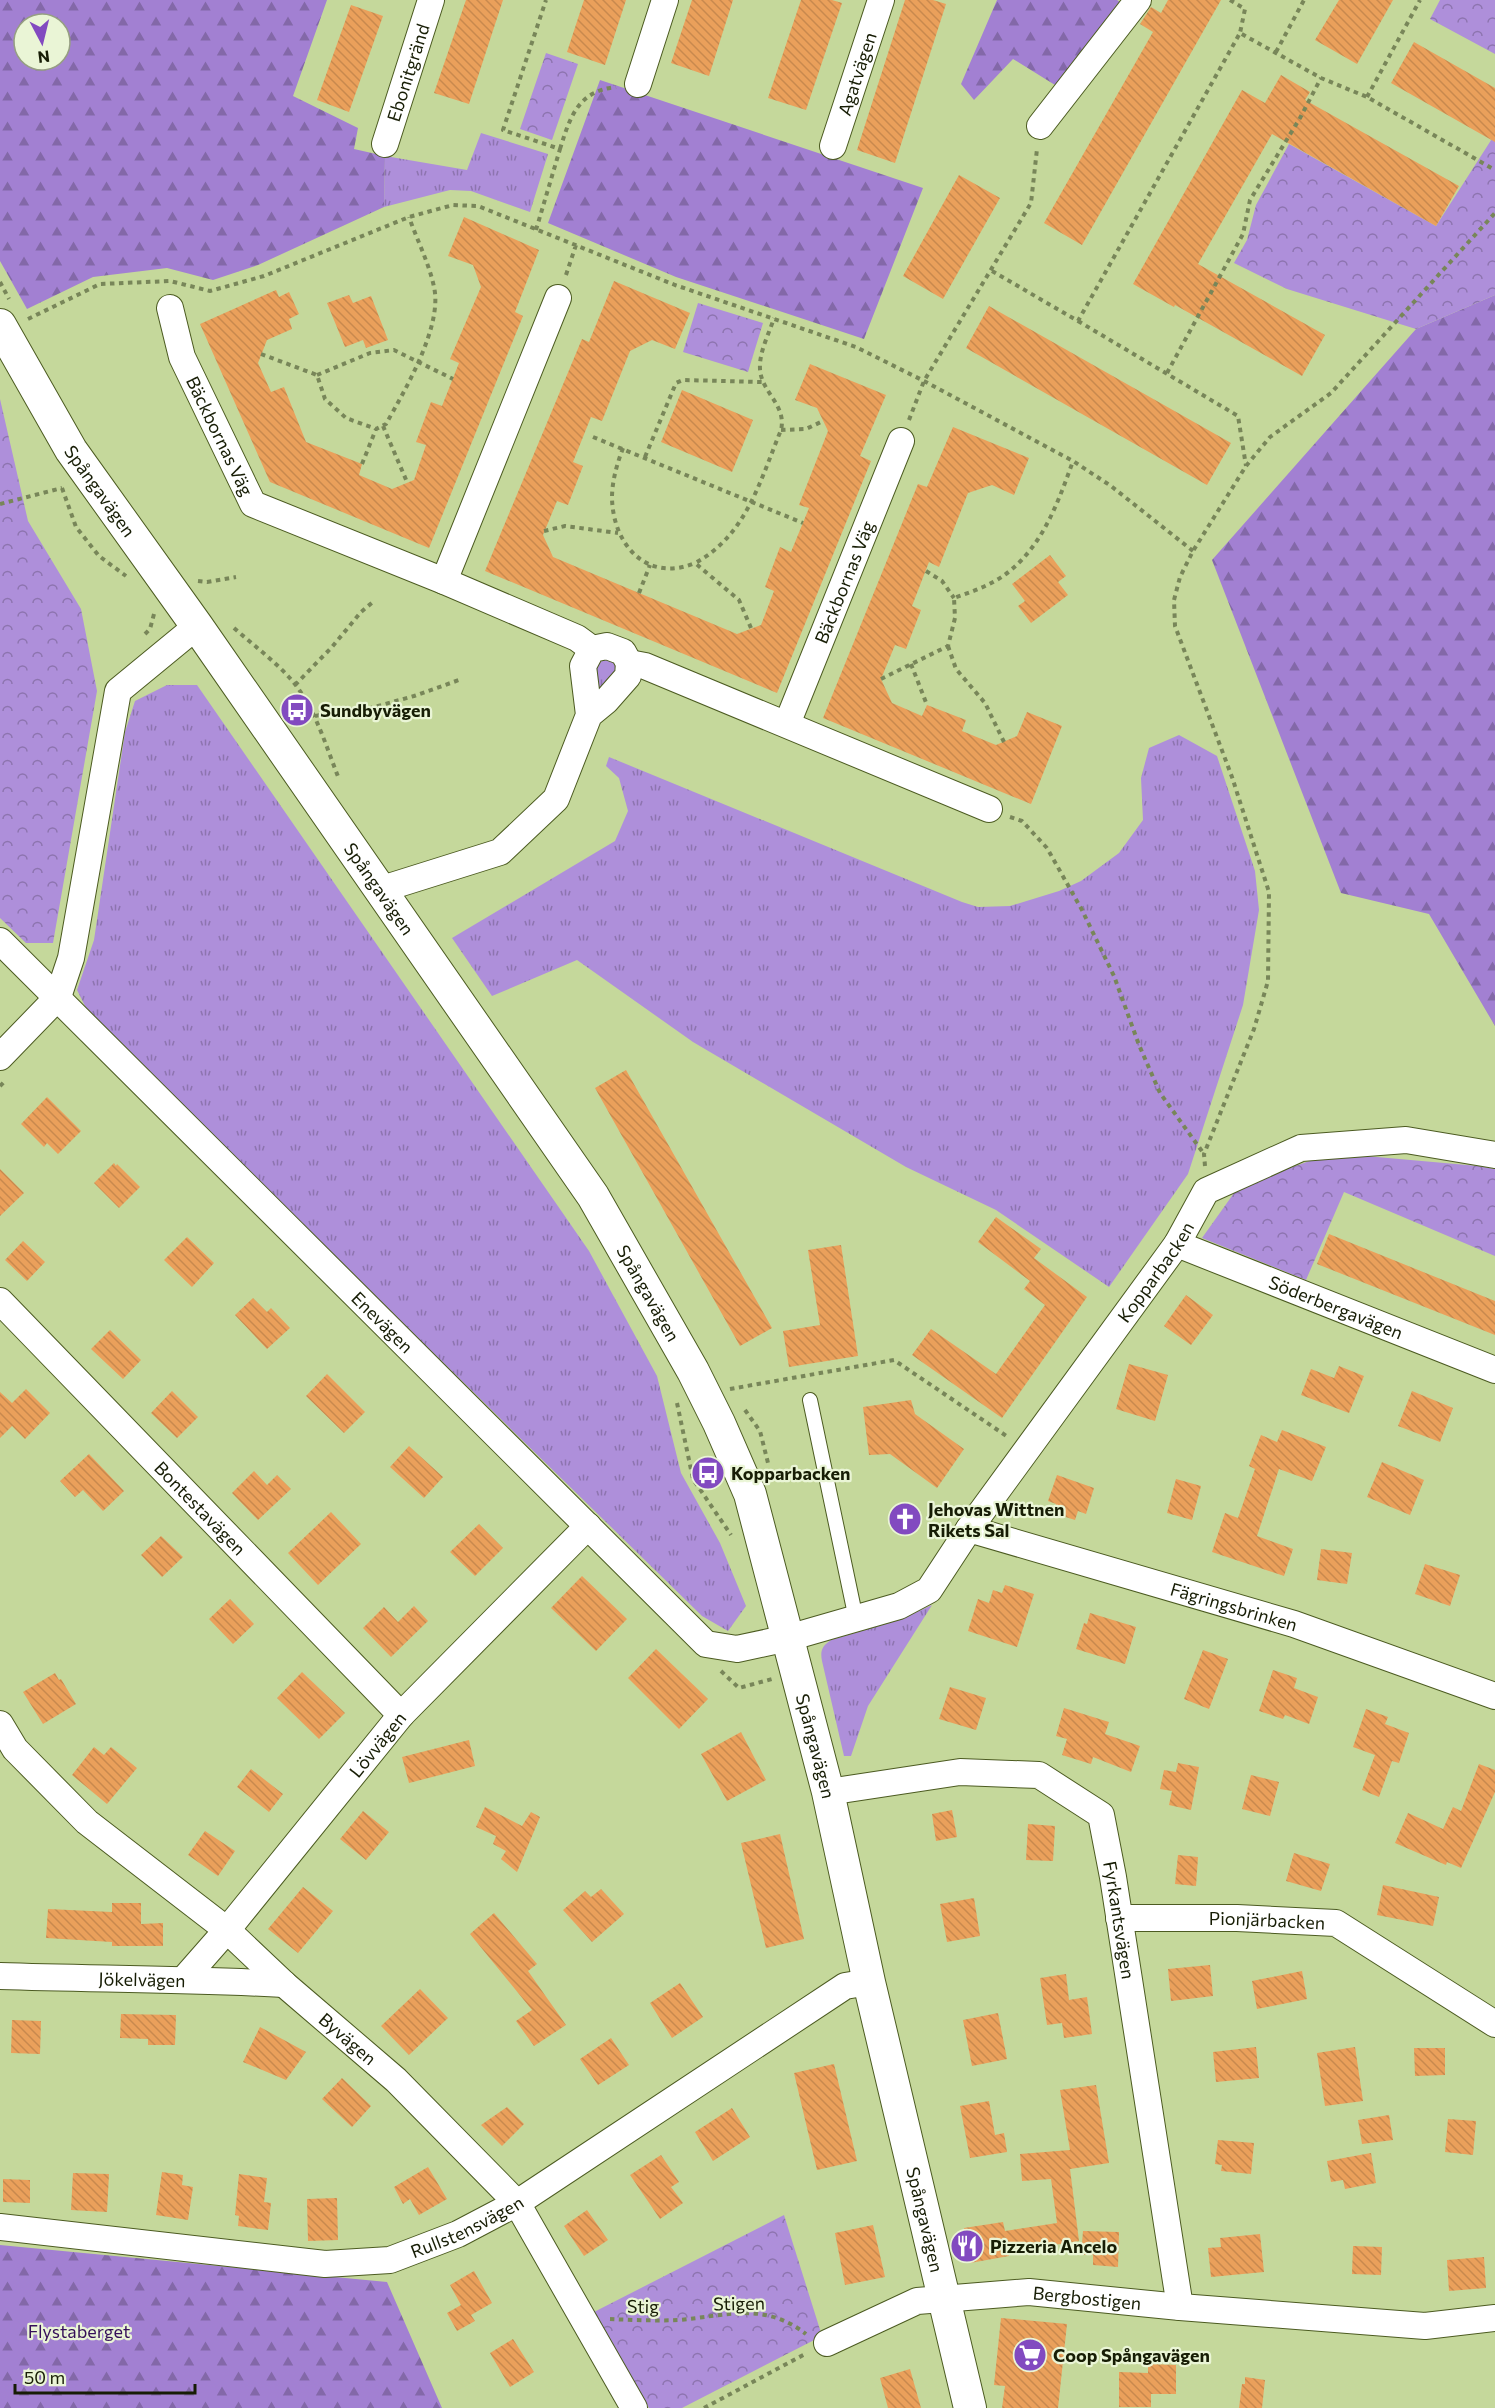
<svg xmlns="http://www.w3.org/2000/svg" width="1495" height="2408" font-family="Commissioner,sans-serif">
  <defs>
    <pattern id="grass-tufts" width="24" height="20" patternUnits="userSpaceOnUse" patternTransform="scale(1.5)"><rect width="24" height="20" fill="#ae8fda"/><path d="M3 7l-1-3M5 7V3M7 7l1-3M15 17l-1-3M17 17v-4M19 17l1-3" fill="none" stroke="#8d74af"/></pattern>
    <pattern id="forest-firs" width="22" height="20" patternUnits="userSpaceOnUse" patternTransform="scale(1.5)"><rect width="22" height="20" fill="#a280d2"/><path d="M5 1l3.5 6h-7zM16 11l3.5 6h-7z" fill="#8368a8"/></pattern>
    <pattern id="park-crowns" width="20" height="18" patternUnits="userSpaceOnUse" patternTransform="scale(1.5)"><rect width="20" height="18" fill="#ae8fda"/><path d="M2 6a3 3 0 1 1 6 0M12 15a3 3 0 1 1 6 0" fill="none" stroke="#8d74af"/></pattern>
    <pattern id="building-back-hatch" width="6" height="6" patternUnits="userSpaceOnUse" patternTransform="scale(1.5)"><rect width="6" height="6" fill="#eaa05b"/><path d="M-1 5l2 2M0 0l6 6M5-1l2 2" fill="none" stroke="#c8894e"/></pattern>
  </defs>
  <rect width="100%" height="100%" fill="#c5d89b"/>
  <path fill="url(#grass-tufts)" d="M481 133 548 154 530 212 471 191 450 190 384 207 385 156 467 170Z
    M607 658 617 665 616 672 599 695 594 693C595 679 592 664 607 658Z
    M167 685H197L589 1251 657 1376 681 1473 720 1543 746 1606 728 1631 702 1616 91 1018 77 990 94 940 125 732 135 701Z
    M1179 735 1217 756 1255 871 1259 910 1243 1005 1188 1174 1109 1287 996 1210 906 1167 693 1042 577 960 492 996 452 938 615 841 628 811 619 778 606 766 609 757 962 902 978 907 1010 906 1059 891 1081 881 1119 853 1143 820 1141 778 1149 748Z
    M932 1605 868 1706 851 1756H844L822 1661C820 1651 822 1646 831 1640L899 1620Z"/>
  <path fill="url(#forest-firs)" fill-rule="evenodd" d="M0 0H327L293 96 358 128 354 149 385 156 384 207 258 265 213 280 167 268 93 277 27 309 0 261ZM24 24H60V60H24Z
    M997 0H1117L1120 2 1055 85 1013 59 974 100 961 84Z
    M600 80 923 188 864 339 676 277 548 223Z
    M1495 295V1026L1429 914 1341 893 1212 560 1416 329Z
    M0 2245 387 2282 442 2408H0Z"/>
  <path fill="url(#park-crowns)" d="M1440 0H1495V54L1430 19Z
    M546 53 578 64 552 140 520 129Z
    M1495 134V295L1416 329 1287 289 1234 263 1247 240 1256 205 1289 144 1436 226Z
    M698 303 763 323 748 372 683 352Z
    M0 399 28 521 81 609 97 691 53 943H26L0 918Z
    M1332 1153 1478 1166 1495 1169V1256L1344 1192 1306 1280 1202 1238 1239 1186Z
    M784 2215 822 2336 682 2408H649L594 2312Z"/>
  <path fill="url(#building-back-hatch)" d="M466 0H503L469 104 434 93Z
    M584 0H626L605 65 567 52Z
    M692 0H733L709 76 671 63Z
    M801 0H832L842 3 806 110 768 98Z
    M905 0H933L946 4 895 163 857 150Z
    M1168 0H1221L1082 245 1044 223 1153 32 1140 24 1151 7 1161 13Z
    M1339 0H1393L1357 64 1315 40Z
    M351 5 383 16 349 112 317 100Z
    M1414 42 1495 88V142L1391 83Z
    M1281 75 1310 92 1305 100 1459 186 1436 226 1272 134 1198 264 1325 335 1302 376 1175 305 1174 307 1133 284 1242 90 1265 103Z
    M959 175 1000 198 943 299 903 276Z
    M464 217 539 250 515 312 523 316 429 548 270 482 200 324 276 290 279 297 289 292 299 314 289 319 292 329 267 340 258 363 271 392 284 387 306 442 362 464 359 475 392 489 414 480 426 445 416 442 431 402 442 406 459 363 450 359 481 287 473 265 448 256Z
    M614 281 690 313 675 349 652 340 630 351 602 421 591 417 573 462 583 466 568 505 557 501 543 535 553 557 639 593 737 634 761 625 774 591 765 587 780 547 791 552 809 508 799 505 828 431 817 408 795 400 810 364 886 395 860 456 871 461 777 693 485 571 582 339 589 342Z
    M349 295 353 303 371 296 388 340 366 348 363 340 345 347 327 303Z
    M989 306 1231 443 1207 485 966 348Z
    M682 390 753 420 732 472 661 442Z
    M953 427 1029 458 1014 495 992 485 968 493 939 567 929 562 912 606 921 610 906 649 895 645 881 679 892 703 922 716 927 705 966 720 962 731 996 745 1017 736 1027 712 1062 726 1031 804 823 718 918 484 927 487Z
    M1050 555 1066 576 1058 582 1068 595 1031 623 1018 606 1025 601 1012 584Z
    M626 1070 772 1328 740 1346 595 1088Z
    M47 1097 81 1131 58 1154 47 1143 44 1147 21 1124Z
    M114 1163 116 1166 117 1164 140 1187 119 1208 94 1183Z
    M0 1169 24 1193 0 1216Z
    M996 1217 1041 1249 1034 1258 1087 1297 1002 1418 912 1355 931 1329 996 1374 1045 1305 1024 1289 1030 1281 978 1242Z
    M1329 1234 1495 1301V1335L1317 1264Z
    M187 1237 214 1263 192 1287 164 1260Z
    M23 1241 45 1262 27 1281 5 1260Z
    M841 1245 858 1356 789 1367 783 1331 820 1325 808 1250Z
    M1186 1295 1213 1315 1191 1345 1164 1326Z
    M253 1298 267 1312 271 1308 290 1328 267 1349 235 1315Z
    M110 1330 141 1360 123 1379 91 1349Z
    M1129 1364 1168 1375 1155 1421 1116 1409Z
    M1339 1366 1364 1376 1349 1413 1301 1395 1311 1369 1334 1378Z
    M327 1374 365 1412 344 1433 306 1396Z
    M26 1389 50 1413 25 1439 12 1426 0 1438V1392L12 1403Z
    M172 1391 198 1417 177 1438 151 1413Z
    M1412 1391 1453 1408 1440 1442 1398 1426Z
    M911 1400 915 1414 964 1449 937 1488 890 1454 869 1455 863 1407Z
    M1282 1430 1326 1447 1312 1481 1279 1469 1257 1536 1293 1549 1284 1576 1212 1552 1225 1513 1238 1518 1255 1469 1249 1466 1261 1435 1277 1442Z
    M409 1446 443 1477 424 1498 390 1467Z
    M89 1454 124 1491 103 1511 83 1490 75 1497 60 1481Z
    M1382 1462 1424 1480 1410 1515 1367 1497Z
    M254 1471 267 1485 277 1475 291 1489 258 1520 232 1493Z
    M1057 1475 1094 1488 1086 1514 1078 1511 1075 1520 1053 1513 1056 1504 1048 1501Z
    M1176 1479 1201 1486 1192 1520 1167 1513Z
    M331 1512 361 1544 318 1585 288 1553Z
    M479 1524 503 1548 475 1576 450 1552Z
    M161 1536 183 1557 162 1577 141 1555Z
    M1321 1549 1352 1553 1347 1584 1317 1580Z
    M1425 1564 1460 1575 1450 1606 1415 1594Z
    M582 1576 627 1619 596 1651 551 1608Z
    M1005 1585 1034 1594 1017 1647 968 1631 978 1599 989 1603 993 1590 1002 1593Z
    M230 1599 254 1624 233 1644 209 1619Z
    M414 1606 428 1621 391 1657 363 1628 384 1607 398 1622Z
    M1090 1613 1136 1627 1125 1664 1076 1649 1084 1623 1087 1624Z
    M656 1649 708 1699 679 1729 628 1678Z
    M1203 1650 1228 1659 1209 1709 1184 1699Z
    M1273 1670 1297 1678 1294 1688 1318 1697 1309 1724 1285 1715 1283 1719 1259 1711Z
    M302 1672 345 1713 319 1739 277 1698Z
    M55 1673 59 1680 61 1679 76 1704 43 1724 23 1692Z
    M950 1687 986 1698 976 1730 939 1719Z
    M1064 1708 1109 1722 1105 1734 1140 1746 1131 1772 1093 1757 1091 1764 1062 1755 1067 1739 1056 1736Z
    M1366 1709 1388 1717 1385 1724 1409 1733 1399 1763 1392 1761 1379 1797 1362 1790 1375 1755 1353 1747Z
    M741 1732 766 1780 727 1801 701 1754Z
    M469 1740 475 1766 409 1783 402 1757Z
    M94 1747 104 1755 111 1747 137 1768 107 1804 72 1775Z
    M1178 1763 1199 1767 1191 1810 1169 1805 1172 1791 1160 1789 1164 1770 1176 1772Z
    M1479 1764 1495 1770V1792L1461 1868 1447 1862 1446 1865 1395 1843 1408 1813 1443 1829 1453 1807 1461 1811Z
    M251 1769 283 1794 269 1812 237 1787Z
    M1251 1775 1279 1782 1270 1816 1242 1809Z
    M485 1807 522 1826 531 1812 540 1817 517 1872 501 1859 506 1851 493 1844 496 1836 476 1827Z
    M952 1810 957 1837 936 1841 932 1814Z
    M363 1811 389 1832 366 1860 340 1839Z
    M1028 1824 1055 1826 1053 1861 1026 1860Z
    M205 1831 235 1851 218 1876 188 1855Z
    M780 1834 804 1939 766 1948 741 1843Z
    M1294 1853 1330 1864 1321 1891 1286 1881Z
    M1178 1855 1198 1857 1196 1886 1175 1884Z
    M1383 1885 1439 1897 1433 1926 1377 1915Z
    M303 1887 333 1911 298 1953 268 1929Z
    M601 1889 624 1914 592 1942 563 1910 585 1891 591 1897Z
    M974 1898 980 1936 947 1942 940 1904Z
    M112 1903H141V1924L163 1923V1946H112V1942L46 1938 48 1909 112 1912Z
    M494 1913 537 1964 528 1971 566 2025 534 2046 516 2021 532 2010 470 1934Z
    M1210 1965 1213 1996 1171 2001 1168 1969Z
    M1302 1971 1307 1999 1257 2009 1252 1981Z
    M1066 1974 1069 2000 1087 1997 1092 2034 1064 2038 1062 2023 1047 2025 1040 1978Z
    M680 1983 703 2017 672 2038 650 2003Z
    M420 1989 448 2018 409 2055 381 2026Z
    M998 2013 1007 2059 972 2066 963 2020Z
    M121 2014 176 2015 175 2045H148V2039L120 2038Z
    M12 2020 41 2021 40 2054 11 2053Z
    M260 2027 306 2052 286 2080 243 2062Z
    M611 2038 629 2065 598 2085 580 2059Z
    M1256 2047 1259 2078 1216 2082 1213 2052Z
    M1355 2047 1363 2101 1325 2106 1317 2053Z
    M1414 2048H1445V2075L1415 2076Z
    M834 2064 857 2161 817 2170 794 2073Z
    M342 2078 371 2106 352 2127 322 2099Z
    M1096 2085 1109 2163 1070 2169 1079 2241 1009 2252V2256L970 2263 964 2228 1003 2222 1005 2231 1057 2223 1051 2179 1022 2181 1020 2154 1070 2150 1060 2090Z
    M989 2101 995 2135 1004 2133 1007 2152 970 2158 960 2106Z
    M507 2107 524 2124 502 2146 481 2125Z
    M732 2108 750 2137 713 2161 695 2132Z
    M1389 2115 1393 2140 1362 2144 1358 2120Z
    M1448 2119 1476 2121 1473 2155 1445 2152Z
    M1218 2140 1254 2143 1251 2174 1221 2171 1222 2165 1215 2164Z
    M1371 2153 1376 2183 1345 2189 1343 2180 1331 2182 1327 2161Z
    M661 2155 679 2182 671 2187 683 2203 660 2219 630 2175Z
    M428 2167 447 2199 419 2215 410 2199 403 2204 394 2187Z
    M162 2172 183 2175 182 2185 193 2187 188 2220 156 2215Z
    M73 2173 109 2174 107 2212 71 2210Z
    M239 2174 267 2178 264 2202 271 2203 268 2230 238 2226 239 2216 235 2215Z
    M3 2179 30 2180V2203L3 2202Z
    M337 2198 338 2240 308 2241 307 2199Z
    M587 2210 608 2240 584 2256 564 2226Z
    M873 2225 885 2277 845 2285 835 2233Z
    M1083 2231 1119 2232 1118 2267 1093 2265V2255H1081Z
    M1260 2234 1264 2272 1211 2277 1208 2248 1221 2247 1220 2238Z
    M1353 2246 1382 2247 1381 2275 1352 2274Z
    M1484 2257 1486 2288 1449 2291 1447 2260Z
    M474 2271 492 2303 471 2315 475 2321 457 2331 447 2313 461 2305 450 2285Z
    M1001 2318 1067 2324 1058 2408H1002L1005 2386 994 2385Z
    M513 2339 534 2372 510 2387 490 2353Z
    M1148 2364 1176 2365V2394H1151V2407H1119V2372L1148 2373Z
    M910 2369 921 2408H888L880 2378Z
    M1245 2377 1265 2380 1262 2408H1239L1242 2384H1245Z"/>
  <g fill="none" stroke-linecap="round" stroke-linejoin="round">
    <defs>
      <path id="service" d="M810 1400 856 1619"/>
      <g id="minor">
        <path d="M638 84 665 0"/>
        <path d="M1040 126 1138 0"/>
        <path id="s1" d="M385 144 431 0"/>
        <path id="s2" d="M833 146 881 0"/>
        <path id="s3" d="M170 308 182 357 253 504 444 581 577 638 592 649"/>
        <path d="M444 581 558 298"/>
        <path d="M629 663 645 666 989 809"/>
        <path id="s4" d="M787 724 901 441"/>
        <path d="M379 890 500 852 556 799 589 715 606 701 628 676 629 663 623 652 607 646 592 649 583 666 589 715"/>
        <path id="s5" d="M0 941 706 1644 737 1649 788 1638 899 1606 929 1590 969 1529 1177 1244 1206 1191 1301 1148 1406 1140 1495 1155"/>
        <path d="M0 1057 58 997 71 958 118 691 197 626"/>
        <path id="s6" d="M1177 1244 1495 1370"/>
        <path id="s7" d="M0 1301 401 1715"/>
        <path id="s8" d="M969 1529 1294 1624 1495 1696"/>
        <path id="s9" d="M0 1724 15 1749 87 1822 227 1930 284 1984 396 2080 517 2203 634 2408"/>
        <path id="s10" d="M828 1792 960 1772 1039 1775 1101 1815 1113 1877 1180 2307"/>
        <path id="s11" d="M1119 1918H1237L1336 1923 1495 2024"/>
        <path id="s12" d="M0 1976C95 1979 190 1979 284 1984"/>
        <path id="s13" d="M184 1979 227 1930 401 1715 588 1526"/>
        <path id="s14" d="M0 2227 325 2264 390 2260 458 2234 517 2203 845 1986 869 1982"/>
        <path id="s15" d="M827 2343 917 2301 1029 2292 1180 2307 1425 2326 1495 2318"/>
      </g>
      <g id="tertiary">
        <path id="s16" d="M0 325 71 450 197 626 593 1196 693 1371 719 1423 750 1494 828 1792 869 1982 970 2408"/>
      </g>
    </defs>
    <use href="#service" stroke="#4c5b21" stroke-width="16"/>
    <use href="#minor" stroke="#4c5b21" stroke-width="28"/>
    <use href="#tertiary" stroke="#4c5b21" stroke-width="34"/>
    <path stroke="#788659" stroke-width="4" stroke-dasharray="4.5 4.5" stroke-linecap="butt" d="M1230 0 1245 9 1240 33
      M1276 52 1304 0
      M1367 97 1420 0
      M560 149C570 117 578 91 616 87
      M536 230 560 149 503 130 546 0
      M992 271 1078 321 1240 33 1321 78 1367 97 1495 170
      M566 275 576 245
      M0 282 9 299
      M28 319 100 284 170 281 210 291 264 276 409 217 453 205 478 206 675 285 856 347 924 381 1073 461 1111 486 1193 551
      M1078 321 1238 416 1246 466
      M261 354 317 375 325 399 346 418 376 429 386 424C405 390 443 326 434 287 429 263 417 240 409 217
      M1167 373 1243 234 1250 200 1300 118 1321 78
      M317 375 370 353 394 350 453 379
      M909 420 924 381 1031 203 1037 149
      M383 426 407 482
      M781 430 806 429 823 421
      M593 437 803 523
      M623 448C617 464 612 481 612 498 613 545 647 583 695 563
      M645 457 676 383 683 380 762 382
      M362 464 376 429
      M62 488 76 527 99 556 126 576
      M0 504 62 488
      M544 531 565 526 618 533
      M926 571 942 581 954 598
      M198 581 207 582 236 577
      M639 593 650 565
      M234 628C252 644 271 658 287 675 314 703 325 744 339 779
      M751 628 739 600 695 563C746 536 760 481 781 430 787 405 761 392 760 369 759 352 769 334 774 318
      M145 634 150 629 154 614
      M948 646 956 669 985 703 1004 742
      M911 664 927 705
      M881 679 948 646 955 618 954 598C974 591 995 584 1012 569 1044 542 1059 500 1073 461
      M295 685 332 647 361 612 374 601
      M315 716 350 709H367L414 696 459 680
      M1010 817 1022 821 1047 848 1082 910 1114 976 1139 1045 1160 1093 1204 1154
      M0 1086 6 1080
      M1205 1166 1204 1154 1254 1029 1268 981 1269 892 1232 777 1175 626 1174 600 1180 577 1193 551 1246 466 1270 437 1331 393 1495 213
      M730 1389 894 1360 1008 1437
      M677 1403 693 1479 731 1535
      M745 1410 760 1431 768 1463
      M721 1671 739 1688 772 1679
      M610 2319C632 2320 656 2321 678 2320 727 2316 763 2301 806 2334
      M704 2408 807 2353"/>
    <use href="#service" stroke="#fff" stroke-width="14"/>
    <use href="#minor" stroke="#fff" stroke-width="26"/>
    <use href="#tertiary" stroke="#fff" stroke-width="32"/>
  </g>
  <defs>
    <symbol id="bus-disc" viewBox="-11 -11 22 22"><circle r="9.5" fill="#824ac0" stroke="#eaf5d6"/><path d="M-5-6H5V4H4V6H2V4H-2V6H-4V4H-5ZM-3.5-4V0h7V-4ZM-3.5 1.2v1.5H-2V1.2ZM2 1.2v1.5H3.5V1.2Z" fill="#fff"/></symbol>
    <symbol id="church-disc" viewBox="-11 -11 22 22"><circle r="9.5" fill="#824ac0" stroke="#eaf5d6"/><path d="M-1.2-6h2.4v3.5h3.3v2.4h-3.3V6h-2.4V-.1h-3.3v-2.4h3.3Z" fill="#fff"/></symbol>
    <symbol id="restaurant-disc" viewBox="-11 -11 22 22"><circle r="9.5" fill="#824ac0" stroke="#eaf5d6"/><path d="M-5-6h1v4h1v-4h1v4h1v-4h1v5L-1.5 .5V6h-2V.5L-5-1ZM5-6V6H3V1.5H1.5Q1.5-4 5-6Z" fill="#fff"/></symbol>
    <symbol id="supermarket-disc" viewBox="-11 -11 22 22"><circle r="9.5" fill="#824ac0" stroke="#eaf5d6"/><path d="M-6-5.5h2.5l.6 2H6L4.5 2H-2.5L-4.4-4H-6ZM-1.5 3.2a1.3 1.3 0 1 0 .1 0ZM3 3.2a1.3 1.3 0 1 0 .1 0Z" fill="#fff"/></symbol>
  </defs>
  <g fill-rule="evenodd">
    <use href="#bus-disc" x="278" y="691" width="38" height="38"/>
    <use href="#bus-disc" x="689" y="1454" width="38" height="38"/>
    <use href="#church-disc" x="886" y="1500" width="38" height="38"/>
    <use href="#restaurant-disc" x="948" y="2227" width="38" height="38"/>
    <use href="#supermarket-disc" x="1011" y="2336" width="38" height="38"/>
  </g>
  <g text-anchor="middle" dominant-baseline="central" stroke-width="4.5" stroke-linejoin="round" paint-order="stroke">
    <g font-size="18" fill="#171d05" stroke="#eaf5d6">
      <text stroke="none"><textPath href="#s1" startOffset="75">Ebonitgränd</textPath></text>
      <text stroke="none"><textPath href="#s2" startOffset="76">Agatvägen</textPath></text>
      <text stroke="none"><textPath href="#s3" startOffset="138">Bäckbornas Väg</textPath></text>
      <text stroke="none"><textPath href="#s16" startOffset="194">Spångavägen</textPath></text>
      <text stroke="none"><textPath href="#s4" startOffset="153">Bäckbornas Väg</textPath></text>
      <text stroke="none"><textPath href="#s16" startOffset="680">Spångavägen</textPath></text>
      <text stroke="none"><textPath href="#s5" startOffset="1620">Kopparbacken</textPath></text>
      <text stroke="none"><textPath href="#s16" startOffset="1166">Spångavägen</textPath></text>
      <text stroke="none"><textPath href="#s6" startOffset="171">Söderbergavägen</textPath></text>
      <text stroke="none"><textPath href="#s5" startOffset="540">Enevägen</textPath></text>
      <text stroke="none"><textPath href="#s7" startOffset="288">Bontestavägen</textPath></text>
      <text stroke="none"><textPath href="#s8" startOffset="276">Fägringsbrinken</textPath></text>
      <text stroke="none"><textPath href="#s13" startOffset="304">Lövvägen</textPath></text>
      <text stroke="none"><textPath href="#s16" startOffset="1652">Spångavägen</textPath></text>
      <text stroke="none"><textPath href="#s10" startOffset="393">Fyrkantsvägen</textPath></text>
      <text stroke="none"><textPath href="#s11" startOffset="148">Pionjärbacken</textPath></text>
      <text stroke="none"><textPath href="#s12" startOffset="142">Jökelvägen</textPath></text>
      <text stroke="none"><textPath href="#s9" startOffset="471">Byvägen</textPath></text>
      <text stroke="none"><textPath href="#s16" startOffset="2138">Spångavägen</textPath></text>
      <text stroke="none"><textPath href="#s14" startOffset="476">Rullstensvägen</textPath></text>
      <text stroke="none"><textPath href="#s15" startOffset="270">Bergbostigen</textPath></text>
      <text transform="translate(739 2303) rotate(-1)">Stigen</text>
      <text transform="translate(643 2306) rotate(1)">Stig</text>
    </g>
    <g font-size="18" font-weight="bold" fill="#171d05" stroke="#eaf5d6" text-anchor="start">
      <text x="320" y="710">Sundbyvägen</text>
      <text x="731" y="1473">Kopparbacken</text>
      <text x="928" y="1509">Jehovas Wittnen<tspan x="928" dy="21">Rikets Sal</tspan></text>
      <text x="990" y="2246">Pizzeria Ancelo</text>
      <text x="1053" y="2355">Coop Spångavägen</text>
    </g>
    <g font-size="18" fill="#36105a" stroke="#eaf5d6">
      <text x="79" y="2331">Flystaberget</text>
    </g>
  </g>
  <g transform="translate(42 42) rotate(173)"><circle r="28" fill="#eaf5d6" stroke="#969f82" stroke-width="1.5"/>
  <path d="M0-4.5L10 22L0 15L-10 22Z" fill="#824ac0"/>
  <text y="-9" font-size="16" font-weight="bold" text-anchor="middle" fill="#171d05">N</text>
  </g>
  <path d="M15 2384v9h180v-9" fill="none" stroke="#171d05" stroke-width="3"/>
  <text x="24" y="2384" font-size="18" fill="#171d05" stroke="#eaf5d6" stroke-width="4.5" paint-order="stroke">50 m</text>
</svg>
